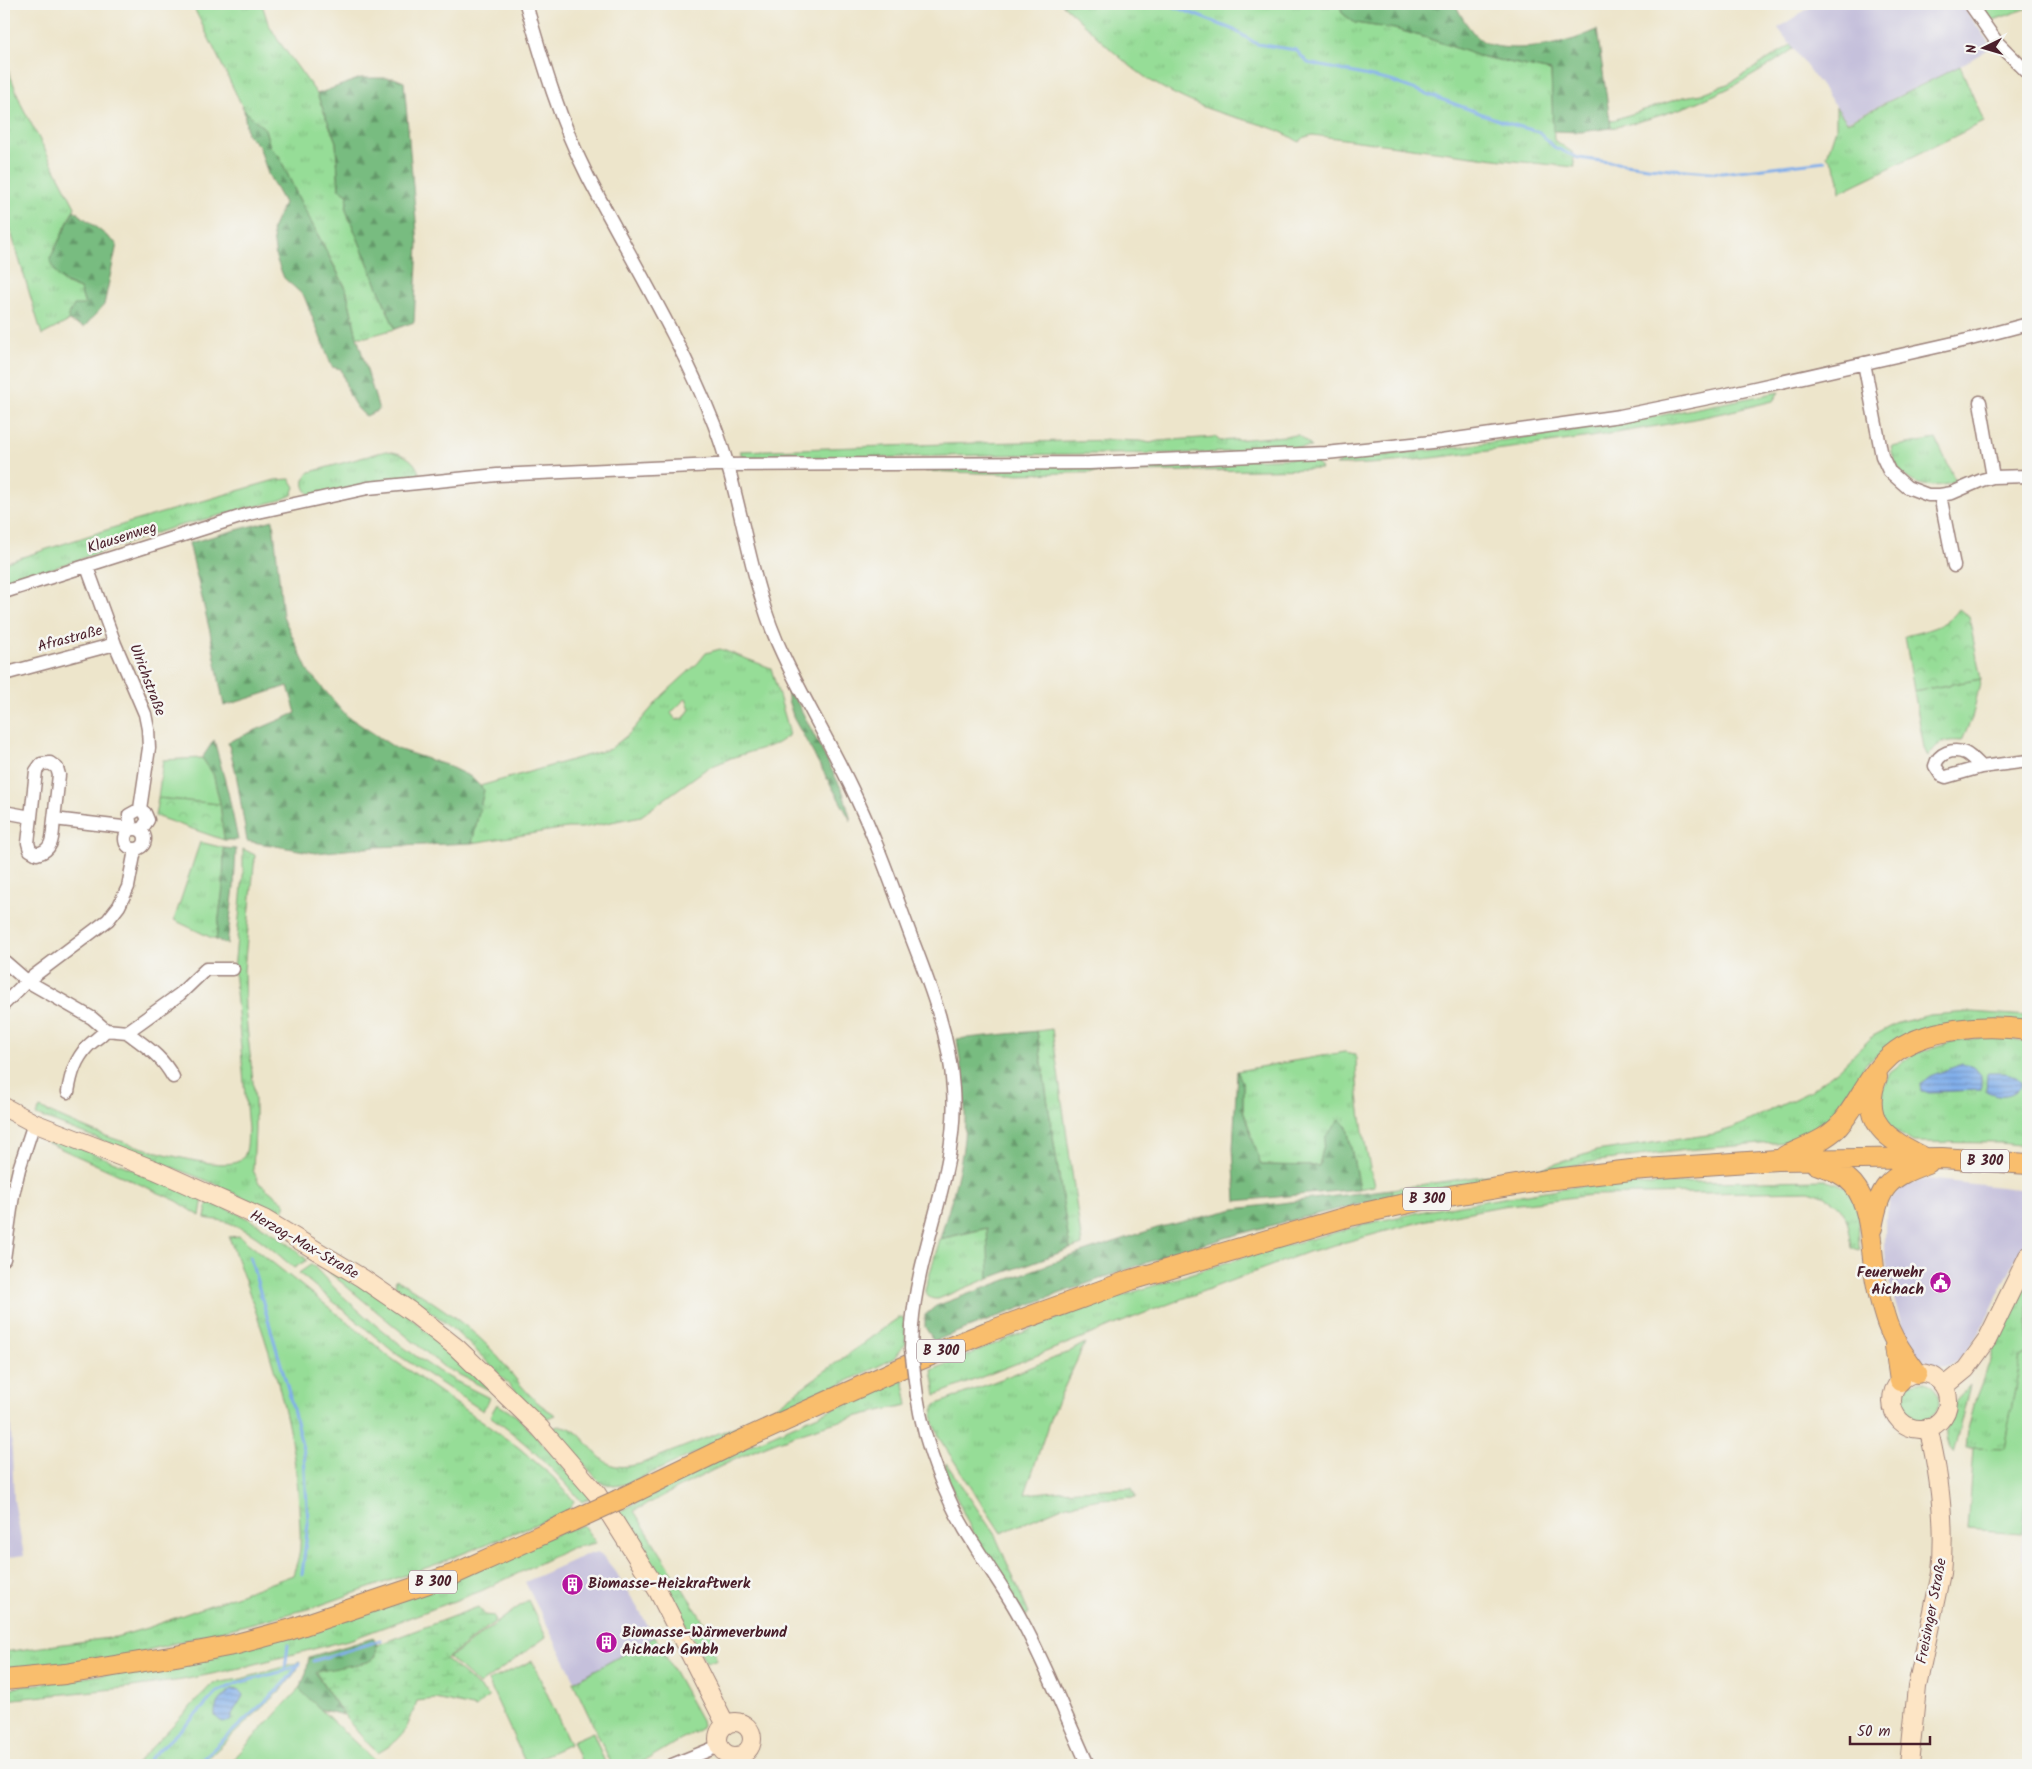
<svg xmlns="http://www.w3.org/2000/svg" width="2032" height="1769" font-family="Kalam,sans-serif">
  <defs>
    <pattern id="grass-tufts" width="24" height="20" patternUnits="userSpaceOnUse" patternTransform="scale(1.25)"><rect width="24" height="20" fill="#96dd97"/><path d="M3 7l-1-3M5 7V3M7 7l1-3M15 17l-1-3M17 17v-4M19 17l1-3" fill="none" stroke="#83bd82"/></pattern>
    <pattern id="forest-firs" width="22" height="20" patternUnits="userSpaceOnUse" patternTransform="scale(1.25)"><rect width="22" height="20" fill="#78bc80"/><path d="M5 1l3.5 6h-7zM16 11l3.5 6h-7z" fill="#649869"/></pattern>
    <pattern id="wetland-marsh" width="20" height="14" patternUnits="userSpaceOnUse" patternTransform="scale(1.25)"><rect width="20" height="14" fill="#96dd97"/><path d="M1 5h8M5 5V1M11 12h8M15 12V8" fill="none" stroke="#83bd82"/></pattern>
    <pattern id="park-crowns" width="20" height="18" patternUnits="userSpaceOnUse" patternTransform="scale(1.25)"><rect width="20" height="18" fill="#96dd97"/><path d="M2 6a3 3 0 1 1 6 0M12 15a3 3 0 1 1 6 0" fill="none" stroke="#83bd82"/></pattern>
    <pattern id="water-rules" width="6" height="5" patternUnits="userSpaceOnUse" patternTransform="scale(1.25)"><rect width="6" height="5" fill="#80aeea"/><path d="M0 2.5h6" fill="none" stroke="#6b8dbe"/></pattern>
  </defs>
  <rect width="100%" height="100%" fill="#f6f6f2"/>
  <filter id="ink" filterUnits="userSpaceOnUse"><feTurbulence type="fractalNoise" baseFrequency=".02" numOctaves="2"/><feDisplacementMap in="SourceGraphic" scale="10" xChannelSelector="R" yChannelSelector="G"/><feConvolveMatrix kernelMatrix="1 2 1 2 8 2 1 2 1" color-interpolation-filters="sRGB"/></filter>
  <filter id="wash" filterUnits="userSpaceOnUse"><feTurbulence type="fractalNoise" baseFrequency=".0096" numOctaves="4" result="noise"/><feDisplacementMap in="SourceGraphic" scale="20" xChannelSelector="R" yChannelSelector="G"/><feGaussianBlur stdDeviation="1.12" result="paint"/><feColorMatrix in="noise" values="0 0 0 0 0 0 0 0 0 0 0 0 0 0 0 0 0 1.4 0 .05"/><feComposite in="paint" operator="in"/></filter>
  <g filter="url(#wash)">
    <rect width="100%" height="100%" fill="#ede5cb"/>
    <path fill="#e1d4f4" d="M2028 1461V1562L2021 1560Z"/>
    <path fill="#c5c0db" d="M1815 4H1961L1992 47 1960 66 1847 121 1778 28Z
      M1927 1179 2028 1190V1233L1986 1320 1965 1353 1950 1366 1933 1367 1912 1352 1900 1320 1888 1277 1885 1254V1222L1890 1201 1904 1185Z
      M4 1261 14 1500 24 1555 4 1558Z
      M590 1553H597L603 1556 616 1572 655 1637 575 1681 525 1582Z"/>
    <path fill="url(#grass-tufts)" stroke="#707e61" fill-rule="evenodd" d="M192 4H262L268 23 278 40 317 94 336 142 339 189 348 194 346 210 395 329 366 337H357L346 288 298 197 279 156 270 147 265 129 244 110Z
      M1062 4H1340L1342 13 1355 23 1395 29 1427 38 1479 56 1551 71 1554 140 1572 152 1575 167 1503 160 1313 135 1305 137 1299 142C1272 123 1237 120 1206 108 1186 100 1164 90 1145 77 1115 56 1089 28 1062 4Z
      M1978 4H2028V8L1991 21Z
      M1791 45 1793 49C1739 89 1678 114 1611 128L1610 121 1684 97 1701 94 1730 83Z
      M4 59 22 106 75 207 50 259 67 284 80 289 85 305 69 314V321L42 335 4 209Z
      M1960 66 1984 122 1840 192C1839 177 1837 167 1827 156L1836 128V107L1847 122Z
      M1779 392 1773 401C1680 425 1583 439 1488 451 1438 457 1387 465 1336 465L1342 460 1359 458 1443 449 1622 423Z
      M1298 435 1312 447 1209 453 984 455 749 461 742 456 740 451 975 443 1116 440 1141 441 1150 443 1158 441 1215 437 1220 441Z
      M1936 439 1956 482C1923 492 1897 483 1891 447Z
      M386 451C403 453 417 459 420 478L310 495C302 488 301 479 310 472Z
      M1314 458 1321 469 1009 474 925 471 954 467Z
      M290 479 295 487 292 495 281 500 171 528 4 585V563L134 521 275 480Z
      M720 649 771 668 789 730 788 736 776 744 731 758 706 769 641 816 582 828H567L472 843 484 790 480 786 610 749 629 734 663 695 698 663 706 653ZM686 698 690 709 684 718 676 720 671 713Z
      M1981 679 1972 718 1962 741C1943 740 1938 742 1928 757L1924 748 1914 691Z
      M200 842 224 848 223 888 216 940 174 920Z
      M243 849 255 855 244 970 245 1007 255 1101V1130L253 1170 259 1183 286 1204 281 1216 213 1183 36 1115 40 1108C57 1116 73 1123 90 1130 114 1140 218 1174 239 1161 249 1156 247 1139 248 1129L234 969 243 876Z
      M1971 1012 2028 1016V1024L1899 1040 1865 1064 1841 1110 1820 1132 1799 1141 1686 1150 1598 1161 1393 1197 1391 1189 1546 1167 1596 1151 1714 1134 1733 1128 1809 1092 1838 1070 1873 1036 1898 1023 1930 1015Z
      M1052 1029 1082 1245 1070 1249 1037 1031Z
      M1997 1036 2028 1042V1146L2000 1143 1913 1142 1888 1126 1880 1094 1890 1072 1912 1055 1949 1042Z
      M1344 1052 1356 1054C1356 1098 1364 1142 1374 1186L1359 1189 1347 1127 1326 1136 1319 1166 1261 1165 1243 1110V1084L1237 1071Z
      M54 1138 203 1197 200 1216 177 1201 46 1142 47 1139Z
      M1826 1180C1830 1181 1836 1182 1841 1185 1862 1197 1858 1229 1859 1250L1852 1248C1848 1214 1844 1201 1809 1191L1591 1195 1502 1206 1427 1220 1305 1253 1145 1313 936 1395 932 1370 1080 1309 1247 1256 1370 1223 1425 1211 1563 1188 1609 1182 1650 1185 1698 1182Z
      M208 1200C248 1218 275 1230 307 1260L294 1268C275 1252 256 1233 232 1224 224 1220 213 1220 205 1218Z
      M988 1228 989 1278 938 1299C931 1299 927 1298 925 1290L940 1239Z
      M239 1236 360 1332 388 1356 518 1447 553 1477 574 1501 568 1511 437 1564 315 1607 117 1658 63 1666 4 1671V1652L116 1637 150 1627 293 1575C296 1565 300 1555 300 1545 301 1532 299 1519 299 1506 294 1413 261 1324 229 1237Z
      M319 1257 409 1316 495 1393 444 1367 330 1273Z
      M312 1264C344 1301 397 1345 438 1371 454 1381 472 1389 489 1398L483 1411 395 1353 299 1273Z
      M2028 1275V1353L2021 1357 2004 1449 1966 1448 1968 1429 1976 1397 1989 1364 1995 1340Z
      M396 1279C429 1299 461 1319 489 1347 512 1371 526 1399 556 1415L544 1419C515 1395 493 1365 465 1340 444 1320 418 1303 395 1286Z
      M898 1318H903L906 1323 905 1344 895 1358 755 1426 627 1484 614 1486 600 1482 555 1432V1427C580 1420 591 1458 612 1465 621 1468 630 1466 640 1464L752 1420 774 1408Z
      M1085 1343 1051 1416 1025 1494 1055 1491 1132 1488 1136 1497 1100 1499 1067 1505 1001 1533 941 1441C936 1430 929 1417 935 1405L1067 1353Z
      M903 1378 908 1405C851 1416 793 1433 740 1457 704 1474 669 1493 634 1511L712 1635V1647L717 1660 706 1662 665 1588 617 1513 738 1450Z
      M1899 1401a20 20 0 1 1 40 0a20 20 0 1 1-40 0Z
      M1970 1385 1954 1450V1453C1940 1440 1946 1414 1956 1400 1960 1395 1966 1390 1970 1385Z
      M497 1404 518 1417 591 1497 582 1502C552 1467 527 1443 490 1416Z
      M946 1463 995 1535 1029 1614 1025 1616 977 1542 944 1471Z
      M583 1525 596 1543 571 1548 481 1591 352 1639 236 1669 182 1680 124 1688 4 1700V1689L178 1664Z
      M655 1637 701 1720 702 1725 698 1731 681 1739 648 1759 634 1765H612L573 1682Z
      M300 1662 297 1670 285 1686 201 1765H135L213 1683 241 1679Z"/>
    <path fill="url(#forest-firs)" stroke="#616e56" d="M1340 4H1455C1461 16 1469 30 1480 39 1496 54 1547 47 1567 41 1577 39 1587 34 1597 30L1611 128 1581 132 1553 131 1551 71 1479 56 1427 38 1395 29 1355 23 1342 13Z
      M361 78H394L404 82 418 244 414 322 395 329 346 210 348 194 339 189 336 142 317 94Z
      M244 110 265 129 270 147 279 156 298 197 346 289 357 337 379 410 366 416C350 405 347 387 341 369L332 367 304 296 284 278 276 258 272 229 284 203 268 174 259 146 247 134Z
      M74 210 117 244 104 305 84 327 69 321V314L74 305H85L80 289C60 281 57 278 50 259Z
      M273 520 283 616 308 671 347 716 397 749 446 765 471 777 484 790 472 843 375 847 316 853 247 841 236 773 228 742 296 713 288 686 224 706 210 632 189 543Z
      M788 684 843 792 851 821 794 719 788 700Z
      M214 740 228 792 238 840H224L220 804 213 774 202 758Z
      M224 848 236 849 234 887 227 944 216 940 223 888Z
      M1037 1031 1070 1249 989 1278 987 1228 940 1239C951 1201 964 1163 965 1123 966 1095 961 1067 957 1039Z
      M1237 1071 1243 1084V1110L1261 1165 1319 1166 1326 1136 1340 1120 1347 1127 1359 1189 1236 1201 1233 1148Z
      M1391 1189 1393 1197C1328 1211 1264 1226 1202 1245 1111 1273 1023 1307 934 1341L925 1327V1315L936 1306 1071 1256 1157 1228 1235 1209Z
      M374 1638 377 1645 376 1656 368 1662 316 1673 343 1715 319 1709 299 1689 306 1674 309 1657Z"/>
    <path fill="url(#wetland-marsh)" stroke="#707e61" d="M478 1607 485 1615 494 1616 496 1621 446 1659 489 1696 476 1708 436 1699 417 1701C406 1731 406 1737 378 1753 352 1730 334 1701 316 1672L368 1662 376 1656 377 1645Z"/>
    <path fill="url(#park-crowns)" stroke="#707e61" d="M1959 609 1969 617 1981 679 1914 691 1905 636C1924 631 1947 627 1959 609Z
      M158 798 220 804 224 840 155 816Z"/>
    <path fill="#96dd97" stroke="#707e61" d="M202 758 213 774 220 804 158 798 163 760Z
      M2028 1353V1461L2022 1534 1967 1530 1973 1448 2004 1449 2021 1357Z
      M528 1600 546 1637 479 1685 449 1658Z
      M532 1661 570 1744 526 1764 488 1681Z
      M299 1689 379 1765H230L229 1764Z
      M593 1732 606 1765H582L572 1741Z"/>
    <path fill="url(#water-rules)" stroke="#65668a" d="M1962 1064 1974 1067 1981 1075V1090L1930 1092 1921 1091 1920 1084 1930 1076Z
      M1988 1073C2003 1073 2013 1071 2022 1083 2016 1097 1999 1098 1986 1091L1987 1074Z
      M232 1689 241 1691 243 1696 232 1714V1720C224 1724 221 1722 215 1716 214 1704 223 1697 232 1689Z"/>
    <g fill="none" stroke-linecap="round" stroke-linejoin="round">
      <path stroke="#80aeea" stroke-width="3" d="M1168 4 1234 30 1257 44 1296 50 1308 63 1391 81 1507 123 1539 132 1554 147 1578 158 1648 167 1722 173 1825 161
        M250 1257 288 1389 304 1453 308 1524 302 1575
        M313 1661 381 1640
        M285 1670 288 1645
        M151 1765 149 1759 191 1720 217 1692 241 1682 285 1671 299 1664
        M196 1765 284 1684 299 1664"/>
    </g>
  </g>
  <g filter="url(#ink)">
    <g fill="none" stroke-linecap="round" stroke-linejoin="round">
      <defs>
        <path id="minor" d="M526 4C543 63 560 122 588 177 631 259 680 338 714 424 743 499 748 582 783 655 804 700 830 743 851 787 875 836 893 888 912 939 931 988 950 1037 953 1089 959 1171 918 1245 912 1326
          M1970 4 1996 41 2028 73
          M1864 363 1882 456 1889 471 1907 487 1928 495H1940L1952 493 1982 480 1993 477 2028 476
          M1980 402 1993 477
          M1940 495 1954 566
          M87 567 115 644 145 714 148 729 149 748 140 809 145 813 148 820 141 830
          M4 592 249 514 368 488 497 475 715 465 1089 463 1326 453 1441 441 1620 416 1728 394 1967 340 2028 324
          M4 674 115 644
          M1981 767C1976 762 1971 756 1965 753 1953 748 1938 753 1935 766L1941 775 1946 777 1981 767 2028 761
          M4 812 31 817 28 843 30 850 37 854C55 850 52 834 54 819
          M31 817 36 771 41 764 50 763 57 768 59 775 54 819 131 828 129 815 140 809
          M125 839a10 10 0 1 1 20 0a10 10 0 1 1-20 0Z
          M4 961 27 981 92 1018 106 1030 127 1032 180 994 206 969H233
          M4 1004 27 981 108 920 119 906 128 887 135 850
          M127 1032C146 1047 161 1055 173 1077
          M68 1092C71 1074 75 1060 88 1046 94 1040 100 1037 106 1030
          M4 1259 13 1195 19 1169 34 1123
          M917 1396C924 1444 947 1504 974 1544 990 1570 1008 1594 1022 1621 1047 1667 1066 1717 1088 1765
          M672 1765 719 1746"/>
        <path id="secondary" d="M4 1107 34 1123 155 1170 264 1219 362 1278 413 1313 457 1348 540 1428 597 1494 658 1591 726 1725
          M1892 1401a28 28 0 1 1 56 0a28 28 0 1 1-56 0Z
          M1944 1387 1966 1369 1987 1340 2028 1256
          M718 1739a17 17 0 1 1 34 0a17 17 0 1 1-34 0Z
          M1909 1765 1917 1687 1941 1573C1946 1523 1940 1476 1928 1427"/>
        <path id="trunk" d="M1877 1077C1859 1123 1888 1139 1923 1157
          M1785 1156C1803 1148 1824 1141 1838 1127 1858 1105 1867 1076 1890 1056 1923 1027 1986 1024 2028 1030
          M1816 1164C1830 1169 1843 1173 1853 1184 1870 1203 1871 1243 1874 1268 1876 1285 1880 1301 1885 1317 1891 1338 1904 1355 1917 1373
          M1872 1228C1880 1185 1887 1178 1928 1163
          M1895 1346 1900 1381
          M618 1500 736 1443 919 1360 987 1332 1131 1280 1350 1216 1418 1201 1546 1180 1631 1170 1777 1160 1942 1158 2028 1164
          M4 1680 65 1674 176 1656 233 1645 289 1630 452 1575 572 1521"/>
      </defs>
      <use href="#minor" stroke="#9c827b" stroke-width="15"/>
      <use href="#secondary" stroke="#9c827b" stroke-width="20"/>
      <use href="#trunk" stroke="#9c827b" stroke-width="22"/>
      <use href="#minor" stroke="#fff" stroke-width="12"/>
      <use href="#secondary" stroke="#fde5c5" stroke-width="18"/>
      <use href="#trunk" stroke="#f9be6d" stroke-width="20"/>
      <defs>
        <path id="minor-bridge" d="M912 1326 911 1349 917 1396"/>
        <path id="trunk-bridge" d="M572 1521 618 1500"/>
      </defs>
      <use href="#minor-bridge" stroke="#9c827b" stroke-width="15" stroke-linecap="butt"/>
      <use href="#trunk-bridge" stroke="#9c827b" stroke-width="22" stroke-linecap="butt"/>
      <use href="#minor-bridge" stroke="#fff" stroke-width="12"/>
      <use href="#trunk-bridge" stroke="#f9be6d" stroke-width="20"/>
    </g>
  </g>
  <defs>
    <symbol id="civic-disc" viewBox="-11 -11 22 22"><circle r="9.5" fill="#b5179e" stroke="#f6f6f2"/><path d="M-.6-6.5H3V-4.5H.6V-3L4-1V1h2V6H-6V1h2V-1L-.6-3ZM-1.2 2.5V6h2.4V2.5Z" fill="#fff"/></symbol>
    <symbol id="building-disc" viewBox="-11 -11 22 22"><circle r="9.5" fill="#b5179e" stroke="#f6f6f2"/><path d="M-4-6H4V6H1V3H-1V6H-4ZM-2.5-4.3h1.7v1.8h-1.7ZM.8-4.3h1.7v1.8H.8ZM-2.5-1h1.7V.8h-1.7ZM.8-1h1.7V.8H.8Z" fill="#fff"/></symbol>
  </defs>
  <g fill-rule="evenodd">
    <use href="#civic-disc" x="1928" y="1270" width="25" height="25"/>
    <use href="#building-disc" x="560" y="1572" width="25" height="25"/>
    <use href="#building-disc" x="594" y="1630" width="25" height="25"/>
  </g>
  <g text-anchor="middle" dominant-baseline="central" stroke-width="5" stroke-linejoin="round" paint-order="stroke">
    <g fill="#f6f6f2" stroke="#7e6067" stroke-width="1">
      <rect x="1961" y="1149.5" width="48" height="23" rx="4"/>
      <rect x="1403" y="1187.5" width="48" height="23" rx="4"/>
      <rect x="917" y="1339.5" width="48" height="23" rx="4"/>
      <rect x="409" y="1570.5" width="48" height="23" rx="4"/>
    </g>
    <g font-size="14" font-weight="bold" fill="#4a1f2b">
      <text x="1985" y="1161">B 300</text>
      <text x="1427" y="1199">B 300</text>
      <text x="941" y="1351">B 300</text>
      <text x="433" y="1582">B 300</text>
    </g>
    <g font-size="15" fill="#4a1f2b" stroke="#f6f6f2">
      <text transform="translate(122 538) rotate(-18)">Klausenweg</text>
      <text transform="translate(70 639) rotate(-15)">Afrastraße</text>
      <text transform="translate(147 680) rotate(69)">Ulrichstraße</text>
      <text transform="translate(304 1245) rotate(30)">Herzog-Max-Straße</text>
      <text transform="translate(1932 1611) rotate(-79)">Freisinger Straße</text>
    </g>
    <g font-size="15" font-weight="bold" fill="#4a1f2b" stroke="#f6f6f2" text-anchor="start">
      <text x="1924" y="1273" text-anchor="end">Feuerwehr<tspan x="1924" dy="17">Aichach</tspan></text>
      <text x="588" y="1584">Biomasse-Heizkraftwerk</text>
      <text x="622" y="1633">Biomasse-Wärmeverbund<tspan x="622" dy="17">Aichach Gmbh</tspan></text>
    </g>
  </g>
  <rect width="2032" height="1769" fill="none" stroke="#f6f6f2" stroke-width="20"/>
  <g transform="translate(1984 48) rotate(265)" stroke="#f6f6f2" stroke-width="4" paint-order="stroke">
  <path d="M0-4L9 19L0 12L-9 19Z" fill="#4a1f2b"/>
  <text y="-8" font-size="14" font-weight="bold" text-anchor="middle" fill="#4a1f2b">N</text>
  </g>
  <path d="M1850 1736v8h80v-8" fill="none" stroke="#4a1f2b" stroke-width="2.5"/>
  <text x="1857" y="1736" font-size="15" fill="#4a1f2b" stroke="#f6f6f2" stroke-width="4" paint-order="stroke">50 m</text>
</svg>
